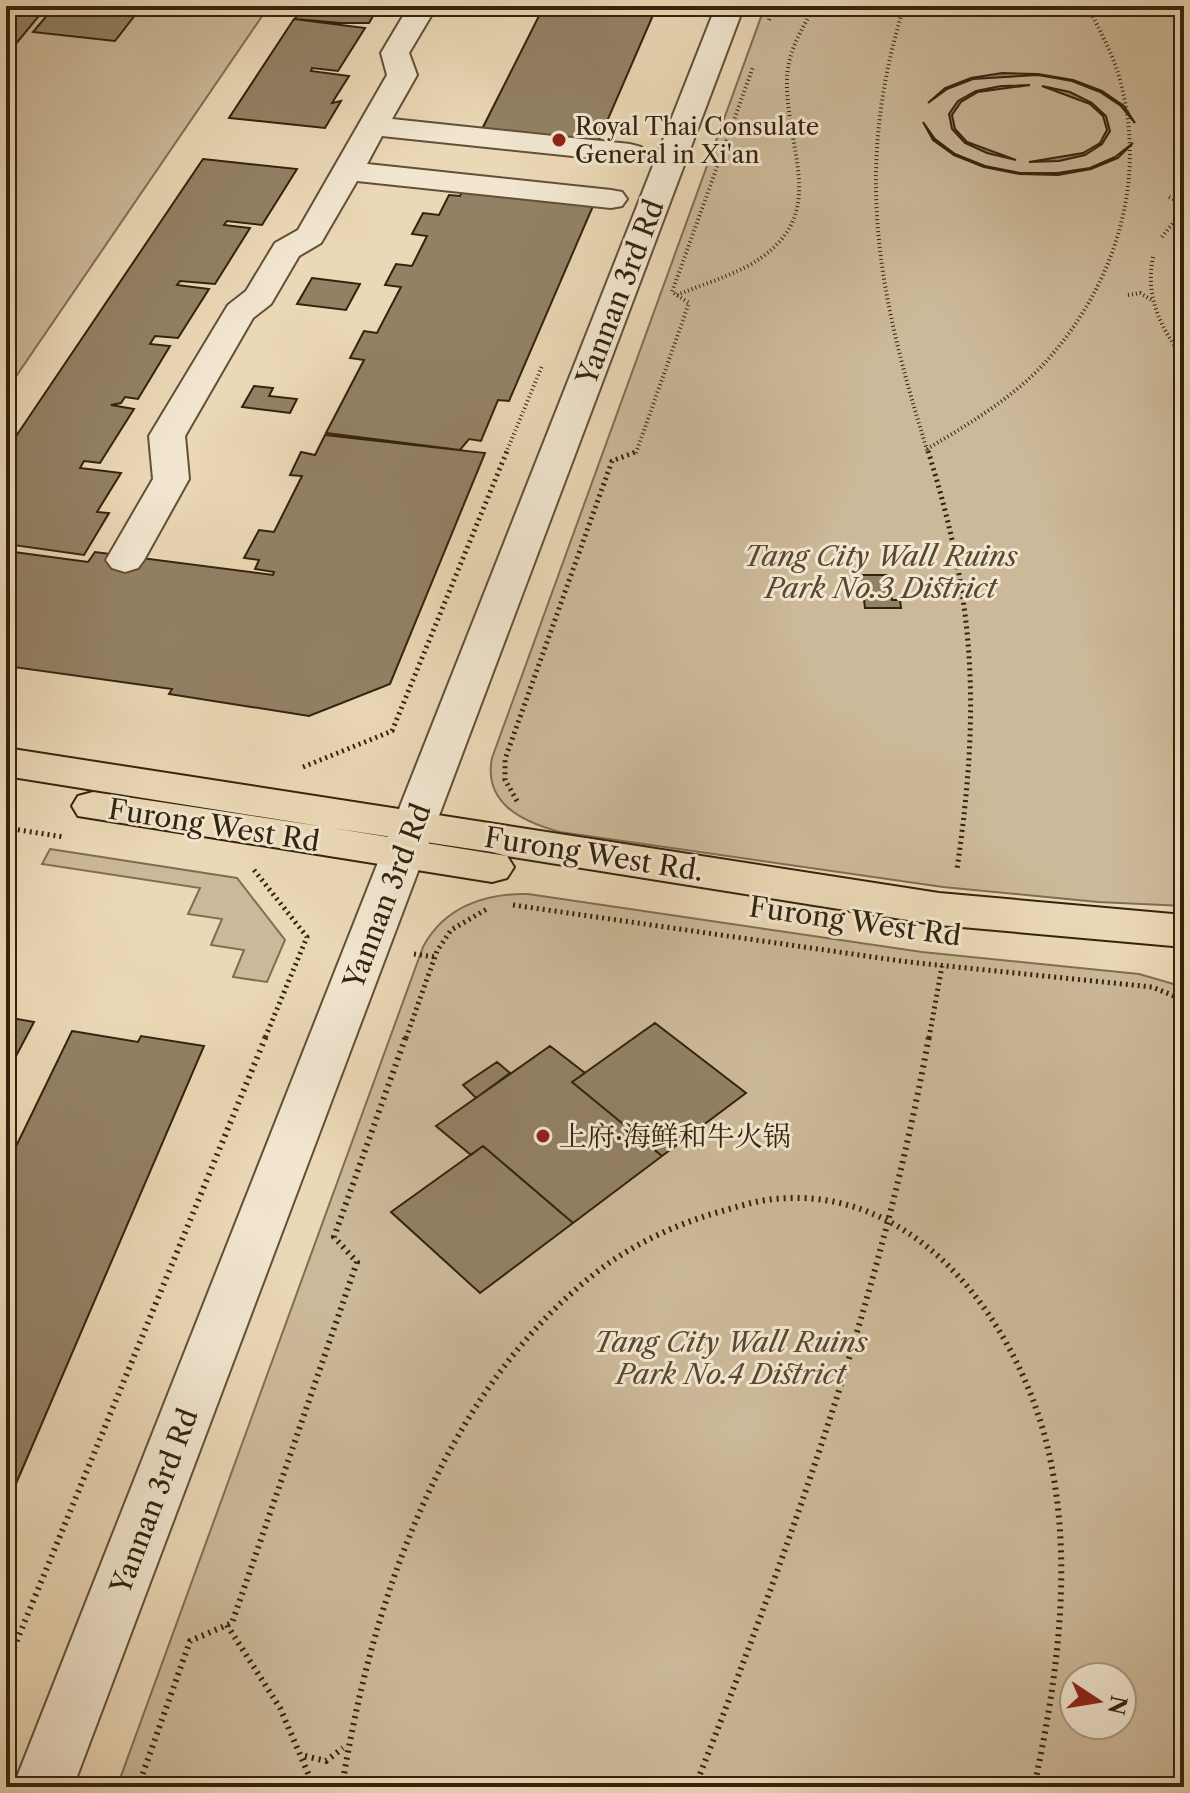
<svg xmlns="http://www.w3.org/2000/svg" width="1190" height="1793" font-family="'Libre Caslon Text','Noto Serif SC',serif">
  <rect width="100%" height="100%" fill="#ebd8b6"/>
  <filter id="stains"><feTurbulence type="fractalNoise" baseFrequency=".0025" numOctaves="4"/><feColorMatrix values="0 0 0 0 .2 0 0 0 0 .09 0 0 0 0 .02 0 0 0 .5 -.17"/></filter>
  <radialGradient id="worn" r=".72"><stop offset=".6" stop-color="#630" stop-opacity="0"/><stop offset="1" stop-color="#630" stop-opacity=".3"/></radialGradient>
  <path fill="#ccb999" stroke="#806e53" stroke-width="2" fill-rule="evenodd" d="M6 6H269L6 391Z
    M765 6H1184V906L1098 902 943 887 560 832C522 822 483 803 492 758Z
    M50 849 237 878 285 940 267 982 233 977 244 950 211 945 222 919 188 914 200 888 42 864Z
    M528 894 922 952 1139 974 1184 987V1787H117L423 947C444 907 485 893 528 894ZM1074 1677H1122V1725H1074Z"/>
  <path fill="#938165" stroke="#33230d" stroke-width="2" d="M6 6H47L15 45 6 44Z
    M55 6H142L115 41 33 32Z
    M289 6H379L369 23H341L295 19 299 11 287 10Z
    M544 6H657L595 149 478 137Z
    M294 19 365 28 338 71 312 68 311 71 349 76 332 103 341 101 325 128 229 118Z
    M1002 73 1038 74 1073 80 1102 91 1124 106 1135 123 1121 106 1100 92 1072 81 1038 75 973 79 947 89 928 103 945 88 971 78Z
    M1030 85 978 92 961 102 952 115 955 129 967 142 1016 160 987 153 965 143 952 129 949 114 958 101 976 91 1001 86Z
    M1042 86 1070 92 1092 103 1106 116 1110 131 1102 144 1085 155 1059 161 1029 162 1083 153 1100 143 1107 130 1103 116 1090 104Z
    M923 122 935 139 955 154 985 166 1020 173H1057L1090 168 1115 157 1133 143 1118 158 1091 169 1058 175 1020 174 984 167 954 155 933 140Z
    M203 159 297 169 262 225 227 221 224 225 250 228 215 284 180 281 177 285 209 289 178 338 155 336 150 344 170 346 138 399 125 397 121 403 111 405 134 409 100 463 84 461 80 468 121 473 97 512 109 513 84 555 6 544V467L13 456 6 455V451Z
    M462 192 593 206 509 401 498 400 481 441 469 439 460 450 326 433 364 360 350 358 364 331 377 333 401 287 385 285 396 264 412 266 427 236 412 234 423 213 439 215 449 195 460 196Z
    M312 278 360 284 346 310 297 304Z
    M254 386 273 388 269 396 297 399 290 413 242 407Z
    M325 435 485 453 390 684 309 716 169 694 172 689 6 666V551L88 562 95 552 273 575 274 572 255 569 259 560 244 558 259 530 274 532 302 476 290 475 301 452 315 455Z
    M861 575H888L892 600H900L901 608H865Z
    M6 1017 34 1022 6 1075Z
    M655 1023 746 1093 662 1156 572 1082Z
    M72 1031 138 1042 141 1036 204 1046 6 1507V1167Z
    M550 1046 585 1073 572 1082 662 1156 573 1223 483 1146 471 1155 436 1126Z
    M497 1062 510 1073 476 1098 463 1085Z
    M483 1146 573 1223 480 1293 391 1212Z"/>
  <g fill="none" stroke-linecap="round" stroke-linejoin="round">
    <defs>
      <path id="minor" d="M409 6H437L409 53 417 75 392 119 630 144 641 147 645 153 641 159 630 162 382 136 367 164 611 190 622 192 627 199 622 206 611 208 357 181 321 243 299 256 271 304 253 318 185 436 189 479 144 560 138 568 125 572 112 568 106 560 153 479 149 436 228 305 246 291 275 243 298 230 387 75 381 53Z
        M716 6H744L73 1787H13Z"/>
      <path id="major" d="M6 748 939 893 1184 915V947L939 925 6 776Z
        M93 792 492 852 507 856 514 867 507 878 492 882 78 816 72 806 78 796Z"/>
    </defs>
    <use href="#minor" stroke="#615037" stroke-width="4"/>
    <use href="#major" stroke="#33230d" stroke-width="4"/>
    <path stroke="#33230d" stroke-width="4" stroke-dasharray="1 3" stroke-linecap="butt" d="M904 6C853 171 878 293 928 453
      M769 20 775 6
      M1169 197 1184 204
      M1162 237 1184 209
      M1153 257C1145 296 1160 328 1184 358
      M677 295C699 286 724 278 746 267 832 220 788 158 787 86 786 54 800 32 815 6
      M1128 295 1140 293 1152 300
      M927 449C967 425 1008 401 1041 367 1115 288 1150 179 1118 73 1111 50 1098 28 1088 6
      M506 453 542 366
      M636 453 689 303 672 292 753 67"/>
    <path stroke="#33230d" stroke-width="5" stroke-dasharray="2 4" stroke-linecap="butt" d="M928 451C976 604 980 711 957 869
      M303 767 392 731 507 451
      M517 801 505 780V759L612 461 638 451
      M6 828 64 837
      M254 870 307 937 265 1038
      M513 905 908 962 1152 987 1184 1000
      M414 954 435 957
      M406 1038 437 951 451 930 487 909
      M929 1038 942 966"/>
    <path stroke="#33230d" stroke-width="6" stroke-dasharray="2 5" stroke-linecap="butt" d="M227 1625 280 1708 314 1787
      M6 1667 266 1036
      M305 1756 326 1761 343 1748
      M138 1787 190 1641 232 1623 357 1262 334 1237 406 1036
      M342 1787C371 1604 442 1395 593 1275 629 1246 672 1226 715 1213 730 1209 745 1204 760 1201 905 1176 1007 1307 1043 1430 1076 1546 1059 1672 1034 1787
      M695 1787C791 1543 882 1295 929 1036"/>
    <use href="#minor" fill="#f2e6d0" fill-rule="evenodd"/>
    <use href="#major" fill="#ebd8b6" fill-rule="evenodd"/>
  </g>
  <g fill="#8f2418" stroke="#f2e6d0" stroke-width="3">
    <circle cx="559" cy="140" r="8"/>
    <circle cx="543" cy="1136" r="8"/>
  </g>
  <g text-anchor="middle" dominant-baseline="central" stroke-width="6" stroke-linejoin="round" paint-order="stroke">
    <g font-size="24" fill="#33230d" stroke="#f2e6d0" text-anchor="start">
      <text x="575" y="126">Royal Thai Consulate<tspan x="575" dy="28">General in Xi'an</tspan></text>
    </g>
    <g font-size="28" fill="#33230d" stroke="#f2e6d0">
      <text transform="translate(620 292) rotate(-69)">Yannan 3rd Rd</text>
      <text transform="translate(214 825) rotate(9)">Furong West Rd</text>
      <text transform="translate(594 854) rotate(9)">Furong West Rd.</text>
      <text transform="translate(387 896) rotate(-69)">Yannan 3rd Rd</text>
      <text transform="translate(855 921) rotate(8)">Furong West Rd</text>
      <text transform="translate(154 1501) rotate(-69)">Yannan 3rd Rd</text>
    </g>
    <g font-size="28" font-style="italic" fill="#594830" stroke="#f2e6d0">
      <text x="881" y="556">Tang City Wall Ruins<tspan x="881" dy="32">Park No.3 District</tspan></text>
      <text x="731" y="1342">Tang City Wall Ruins<tspan x="731" dy="32">Park No.4 District</tspan></text>
    </g>
    <g font-size="28" fill="#33230d" stroke="#f2e6d0" text-anchor="start">
      <text x="559" y="1136">上府·海鲜和牛火锅</text>
    </g>
  </g>
  <rect width="1190" height="1793" fill="none" stroke="#ebd8b6" stroke-width="32"/>
  <rect x="8" y="8" width="1174" height="1777" fill="none" stroke="#33230d" stroke-width="4"/>
  <rect x="16" y="16" width="1158" height="1761" fill="none" stroke="#33230d" stroke-width="2"/>
  <g transform="translate(1098 1701) rotate(102)"><circle r="38" fill="#f2e6d0" stroke="#a69882" stroke-width="2"/>
  <path d="M0-6L14 30L0 20L-14 30Z" fill="#8f2418"/>
  <text y="-12" font-size="22" font-weight="bold" text-anchor="middle" fill="#33230d">N</text>
  </g>
  <rect width="100%" height="100%" filter="url(#stains)"/>
  <rect width="100%" height="100%" fill="url(#worn)"/>
</svg>
